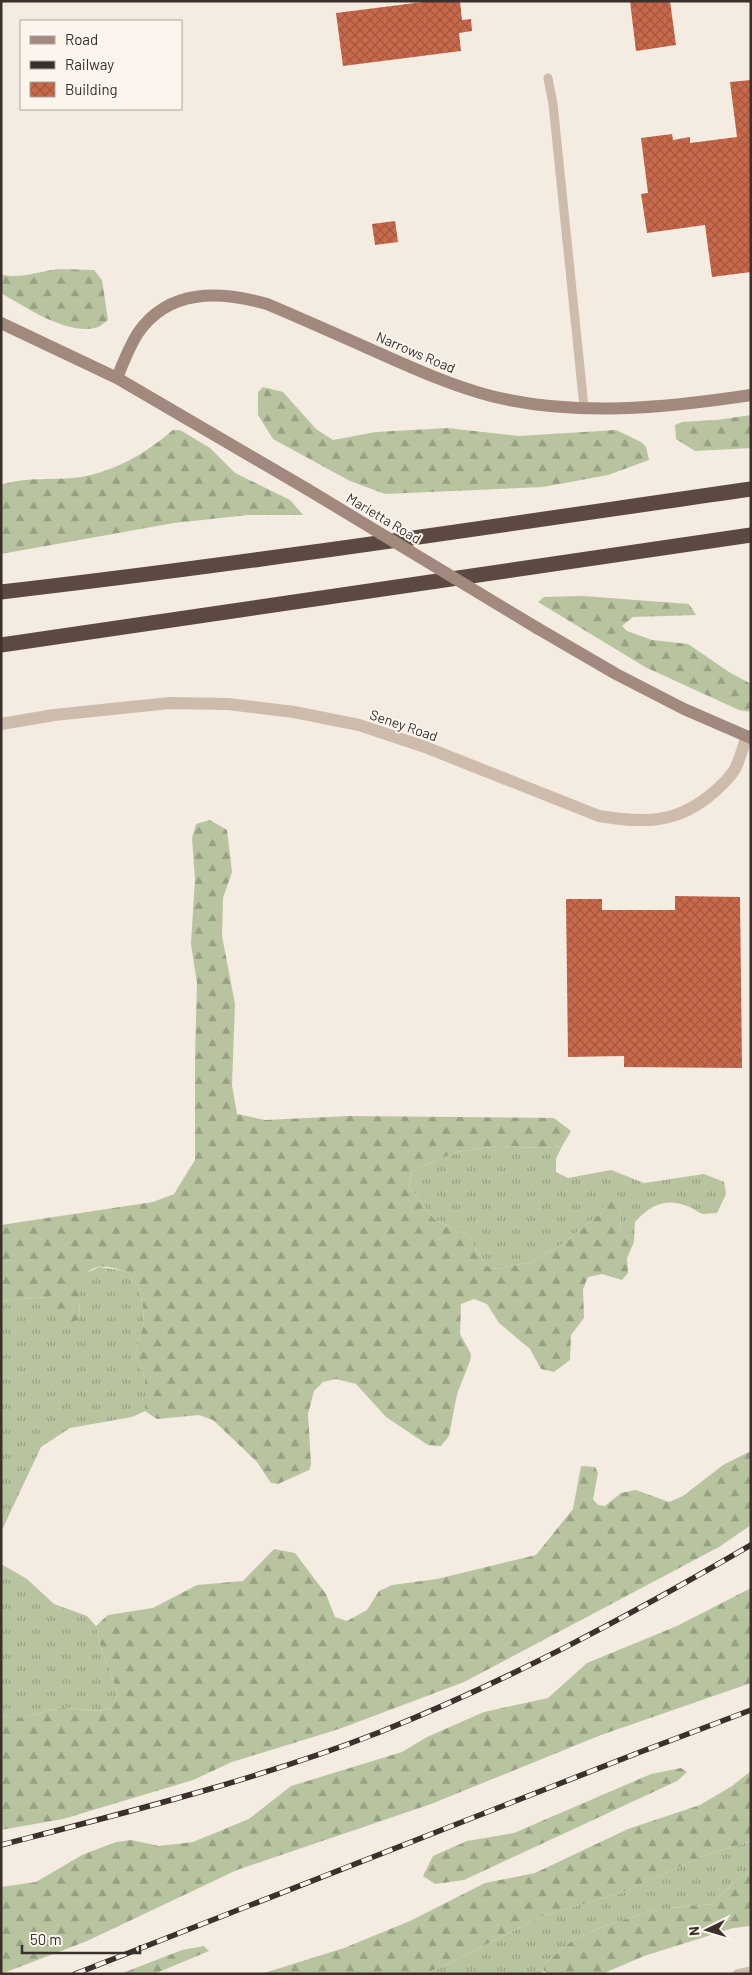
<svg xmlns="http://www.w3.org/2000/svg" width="752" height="1975" font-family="Barlow,sans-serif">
  <defs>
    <pattern id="grass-tufts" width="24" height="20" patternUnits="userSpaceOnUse" patternTransform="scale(1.25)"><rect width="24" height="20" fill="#b8c4a0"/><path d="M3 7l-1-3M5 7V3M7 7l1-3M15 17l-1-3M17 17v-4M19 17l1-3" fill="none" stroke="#97a083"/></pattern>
    <pattern id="forest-firs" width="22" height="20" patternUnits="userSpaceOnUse" patternTransform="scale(1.25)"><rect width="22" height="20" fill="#b8c4a0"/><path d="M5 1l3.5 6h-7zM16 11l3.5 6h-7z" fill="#97a083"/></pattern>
    <pattern id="building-cross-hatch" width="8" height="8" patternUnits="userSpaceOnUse" patternTransform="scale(1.25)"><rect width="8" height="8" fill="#c8694b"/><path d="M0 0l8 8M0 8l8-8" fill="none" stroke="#a4573f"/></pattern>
  </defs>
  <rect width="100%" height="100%" fill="#f4ebe1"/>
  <path fill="url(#grass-tufts)" d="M498 1146 542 1148 562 1146 556 1159V1172L568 1178 611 1170 644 1183 704 1174 724 1182 726 1194 717 1213 702 1214C676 1197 656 1198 635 1222L634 1242 621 1233 620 1215 622 1196 564 1243 532 1262 493 1269 487 1266 467 1235 434 1219 409 1187 412 1173 418 1168 457 1152Z
    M99 1267 126 1271 139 1286 143 1307 144 1323 135 1354 145 1378V1411L132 1417 70 1428 41 1447 1 1532V1301L46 1297 80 1318 78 1288 84 1274Z
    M1 1564 27 1579 54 1604 87 1616 96 1626 101 1648 118 1694 113 1707C98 1715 79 1707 62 1708 42 1710 20 1724 1 1715Z
    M751 1841V1871L744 1874 711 1904 652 1910 600 1928 573 1940 544 1964V1971L539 1974H423L442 1967 542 1916 621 1893 701 1857Z"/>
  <path fill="url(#forest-firs)" d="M58 269 94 270 102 280 108 320C104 323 100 327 95 328 65 334 27 308 1 293V274C17 280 41 271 58 269Z
    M263 387 283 392 316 429 333 440 376 432 447 428 519 436 616 430 641 442 646 447 649 460 608 475 543 487 385 494 350 481 273 439 258 415V392Z
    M751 415V448L695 451 676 439 675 425 682 422 717 420Z
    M173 430H180L210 448 235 473 290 500 303 515H248L174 523 1 554V485C27 476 55 481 81 477 116 471 146 453 173 430Z
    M583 596 689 604 696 615 633 617 622 626 627 631 652 640 688 644 729 672 751 684V712L739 710 645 667 538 602 544 597Z
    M210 820 227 830 232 872 223 898 222 936 235 1004 232 1085 237 1114 265 1120 350 1116 554 1118 571 1131 562 1146 542 1148 498 1146 457 1152 418 1168 412 1173 409 1187 434 1219 467 1235 487 1266 493 1269 532 1262 564 1243 601 1213 605 1198 623 1195 620 1215 621 1233 634 1242 627 1258 628 1273 622 1280 602 1274 588 1277 583 1289 584 1318 571 1335 570 1360 554 1372 541 1369 530 1349 499 1323 487 1304 474 1299 461 1304 460 1334 471 1354 470 1361 457 1394 449 1436 441 1446 428 1445 386 1417 356 1384 336 1379 323 1382 314 1391 308 1414 311 1464 309 1470 278 1484 271 1483 257 1462 213 1420 199 1415 157 1419 145 1411V1378L135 1354 144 1323 143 1307 139 1286 126 1271C119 1270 106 1265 98 1267 74 1273 79 1299 80 1318L69 1325 46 1297 1 1301V1225L153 1202 174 1194 195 1160V1057L197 983 191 944 195 879 192 838 196 824Z
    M751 1451V1525L719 1547 464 1682 339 1729 232 1762 193 1780 63 1819 1 1830V1715C20 1724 42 1710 62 1708 79 1707 98 1715 113 1707L118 1694 101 1648 96 1626 108 1615 153 1608 197 1585 243 1581 274 1549 295 1553 326 1594 335 1617 347 1621 367 1610 379 1591 392 1585 437 1579 536 1555 573 1509 581 1466 595 1467 598 1473 593 1499 598 1505 605 1506 621 1493 636 1490 669 1502 683 1496 723 1465Z
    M751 1588V1683L601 1735 431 1804 237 1870 87 1941 1 1974V1887L36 1882 82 1855 116 1842 131 1840 159 1846 193 1842 249 1819 291 1786 402 1752 427 1737 484 1712 548 1698 587 1663 677 1626Z
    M681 1768 687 1772 677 1781 464 1880 435 1884 423 1876 433 1856 467 1841 514 1833 651 1774Z
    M751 1771V1841L701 1857 621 1893 542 1916 442 1967 423 1974H261L344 1948 410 1921 485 1883 535 1873 628 1829 700 1805 732 1786Z
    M751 1871V1926L733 1928 644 1956 602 1974H549L544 1971V1964L573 1940 600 1928 652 1910 711 1904 744 1874Z
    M204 1946 209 1951 154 1974H120L182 1950Z"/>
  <path fill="url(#building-cross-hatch)" d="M431 1H460L462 20 471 19 472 31 459 33 461 51 343 66 336 13Z
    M630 1H670L676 45 636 51Z
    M751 80V272L712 277 705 225 647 233 641 194 648 193 641 138 672 134 673 140 690 137V143L737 137 730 82Z
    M395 221 398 242 375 245 372 224Z
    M675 896 740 897 742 1068 624 1067V1056L568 1057 566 899H602V910H675Z"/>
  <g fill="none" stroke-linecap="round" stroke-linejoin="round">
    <path stroke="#cdbbac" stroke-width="9" d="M548 78 553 104 584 407
      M737 1974 751 1971"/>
    <path stroke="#cdbbac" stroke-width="12" d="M1 724 54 715 170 703 228 704 294 712 359 725 425 747 599 816C641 823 674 824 708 797 718 789 729 779 735 769 740 759 743 747 747 736"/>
    <path stroke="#a18a7d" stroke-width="12" d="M1 323 117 378 307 489
      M117 378C123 363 129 347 138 333 169 288 220 291 267 304 305 320 343 337 381 354 417 370 453 386 491 396 576 417 665 408 751 395
      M537 628 616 674 684 709 751 738"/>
    <path stroke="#5c4a42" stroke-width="15" d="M1 592C252 563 501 525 751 489
      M1 645 751 535"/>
    <defs>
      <path id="rail" d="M1 1845C128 1812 257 1780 380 1732 508 1681 631 1615 751 1545
        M75 1974 635 1754 751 1710"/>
    </defs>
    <use href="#rail" stroke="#3b302b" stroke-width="5.5"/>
    <use href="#rail" stroke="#fbf5ee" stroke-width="4" stroke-dasharray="11" stroke-linecap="butt"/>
    <path stroke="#a18a7d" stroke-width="12" d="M307 489 537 628"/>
  </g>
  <g text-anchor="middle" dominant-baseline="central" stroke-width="4" stroke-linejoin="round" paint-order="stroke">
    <g font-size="14" fill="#3b302b" stroke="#fbf5ee">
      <text transform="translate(416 352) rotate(23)">Narrows Road</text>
      <text transform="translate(384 518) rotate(31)">Marietta Road</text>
      <text transform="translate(404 725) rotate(19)">Seney Road</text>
    </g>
  </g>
  <rect width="752" height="1975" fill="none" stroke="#3b302b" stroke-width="5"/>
  <rect x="20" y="20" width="162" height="90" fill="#fbf5ee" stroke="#aea6a0"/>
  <rect x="30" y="36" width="25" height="8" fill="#a18a7d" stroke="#aea6a0"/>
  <text x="65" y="45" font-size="15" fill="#3b302b">Road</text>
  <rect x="30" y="61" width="25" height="8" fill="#3b302b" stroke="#aea6a0"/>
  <text x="65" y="70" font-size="15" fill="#3b302b">Railway</text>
  <rect x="30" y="82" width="25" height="15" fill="url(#building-cross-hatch)" stroke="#aea6a0"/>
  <text x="65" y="95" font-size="15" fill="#3b302b">Building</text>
  <g transform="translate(707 1930) rotate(265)" stroke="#fbf5ee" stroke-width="4" paint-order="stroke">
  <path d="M0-4L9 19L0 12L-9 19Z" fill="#3b302b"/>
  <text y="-8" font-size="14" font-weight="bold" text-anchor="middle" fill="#3b302b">N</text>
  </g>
  <path d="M22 1945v8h118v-8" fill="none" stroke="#3b302b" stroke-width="2.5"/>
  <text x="30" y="1945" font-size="15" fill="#3b302b" stroke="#fbf5ee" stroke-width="4" paint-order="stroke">50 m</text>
</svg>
